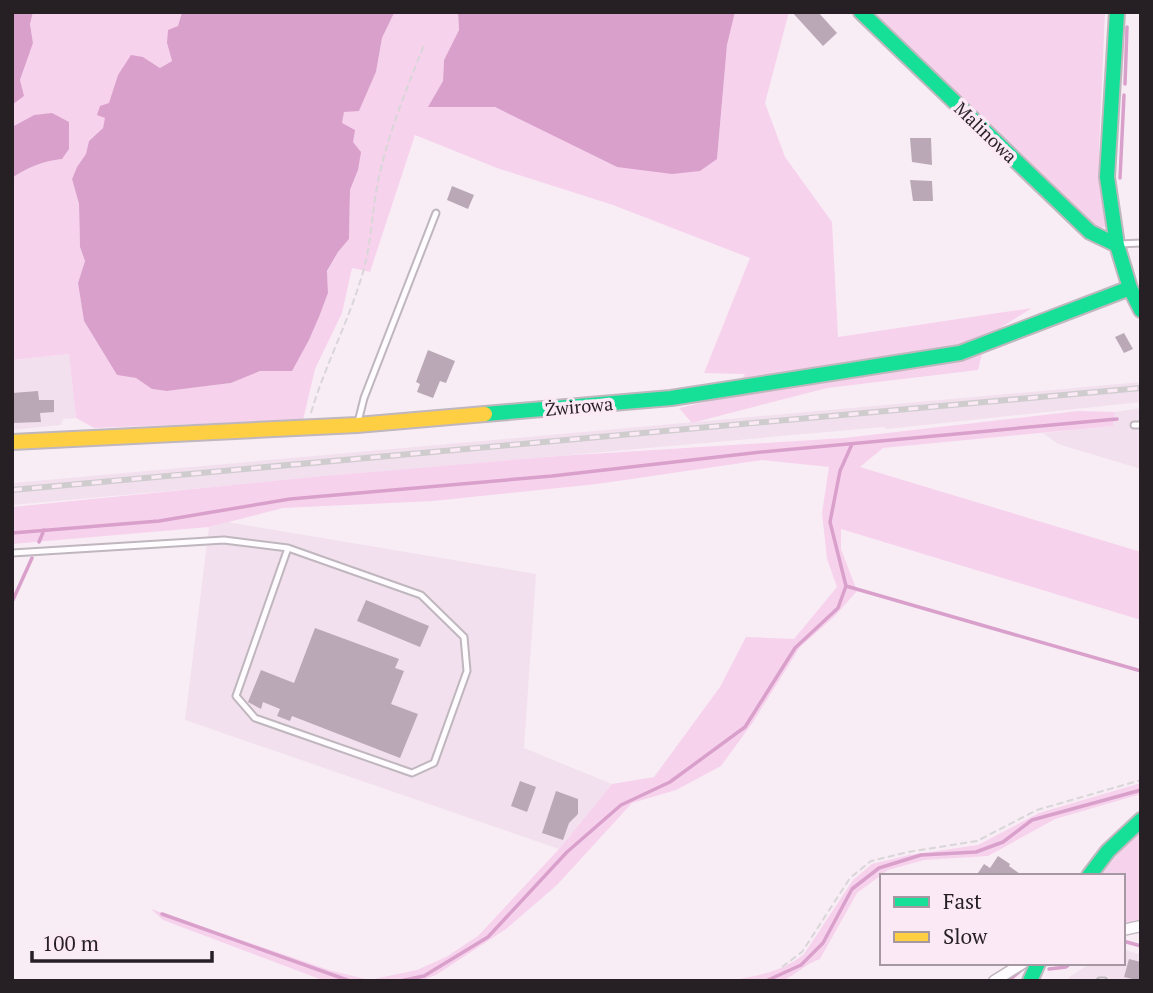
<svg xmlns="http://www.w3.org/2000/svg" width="1153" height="993" font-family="'PT Serif',serif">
  <rect width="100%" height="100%" fill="#f8edf5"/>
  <path fill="#f3e0ee" d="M69 354 76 418 63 419 61 425 12 430V360Z
    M1141 382V402L887 429 883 427 12 505V483Z
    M1141 408V469L1058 444 1043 433 1113 426 1115 412Z
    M228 522 536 574 524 748 612 784 559 849 185 720 209 527Z
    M1123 949 1141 955V981H1068L1069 977 1091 963H1123Z"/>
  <path fill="#f7d2ed" d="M33 12H182L178 26 167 43 172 61 160 68 143 57 118 75 103 128 89 141 87 154 77 167 72 179 79 204 80 247 85 261 78 283 84 321 117 375 136 378 152 389 167 391 231 383 260 371H291L309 340 319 317 328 293 327 272 338 252 349 239 350 190 358 170 353 143 341 123 344 111H359L376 72 382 38 394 12H458L459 30 444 60 443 81 429 107H495L617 167 717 159 727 45 735 12H789L765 103 785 157 832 222 838 337 1032 308 986 337 978 370 827 388 692 423 679 408 731 396 745 374 704 373 750 258 613 205 497 168 415 135 370 272 352 268 342 313 315 369 303 420 94 428 76 418 69 354 12 360V178C28 167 43 161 62 159L34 115 12 127V105L23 96 20 80 33 43 30 24Z
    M871 12H1105L1099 151V185L1107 227 1096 228Z
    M1078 411 1115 412 1113 426 883 448 860 467 1141 552V620L841 529V549L857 591 835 616 800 647 753 722 721 766 676 790 632 803 557 885 506 929 436 975 420 981H325L163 920 151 909 329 970 369 980 417 970 446 957 478 936 559 849 612 784 654 777 720 687 746 637 794 639 837 587 827 559 822 513 829 467 762 460 597 484 433 501 283 508 209 527 12 544V507L314 477 559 456 844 438Z
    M1141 783V794L1055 819 988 856 924 860 888 870 857 893 820 959C805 964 795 976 781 981H726C755 976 781 973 804 954L853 880 872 864 909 855 978 845 1039 813Z
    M1141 831V923L1123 927V876H1100L1126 844Z"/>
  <path fill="#d9a0cb" d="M12 12H33L30 24 33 43 20 80 24 96 12 105Z
    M182 12 394 13 382 38 376 72 359 111 344 112 342 123 355 130 353 142 361 152 358 170 350 190 349 239 338 252 327 271 328 293 319 317 309 340 292 371H260L231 383 167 391 152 389 136 378 117 375 84 321 78 283 85 261 80 247 79 204 72 179 77 167 86 154 89 141 103 128 105 118 97 115 100 106 109 103 118 75 131 55 143 57 160 68 172 61 167 43 168 30 178 26Z
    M458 12H735L727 45 717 159 700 171 672 174 617 167 495 107H428L443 81 444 60 459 30Z
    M52 113 69 122V149L62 159C43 161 28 167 12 178V127L34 115Z"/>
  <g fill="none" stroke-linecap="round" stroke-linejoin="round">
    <path stroke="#d9a0cb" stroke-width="3.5" d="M1125 84 1127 27
      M1120 178 1124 95
      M12 533 159 521 290 499 552 476 761 452 1117 419
      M39 542 44 530
      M846 586 1141 671
      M12 602 32 558
      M162 914 350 981
      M1123 941 1141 946
      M1049 969 1066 967 1071 963
      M400 981 424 976 488 937 567 852 621 805 670 782 745 727 795 648 838 608 846 586 830 522 840 471 852 444
      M766 981 801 965 823 943 852 889 879 868 921 855 976 852 1003 842 1032 820 1141 790
      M1008 981 1024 968"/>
  </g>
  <path fill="#baa8b6" d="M792 12H818L837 33 823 46Z
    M910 138H931L932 165 912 162Z
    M910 180 932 181 933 201H913Z
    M452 186 474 195 468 209 447 200Z
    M1124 333 1133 349 1124 353 1115 337Z
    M428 350 455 361 446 383 440 381 433 398 417 392 420 384 416 382Z
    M38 391 39 400H54V412L40 413 41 422 12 423V393Z
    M366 600 429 626 420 647 357 621Z
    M315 628 399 659 395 668 404 671 391 704 418 714 400 758 292 716 290 721 277 716 280 709 263 702 261 709 248 702 261 670 294 683Z
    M520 781 536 787 527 812 511 806Z
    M556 791 578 799V814L569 823 563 840 542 833Z
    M998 856 1010 864 1009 866 1023 876H976L984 864 990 868Z
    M1129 959 1141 962V981L1124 977Z"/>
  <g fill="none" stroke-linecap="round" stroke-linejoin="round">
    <defs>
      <path id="lane" d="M1119 244 1141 243
        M358 422 364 398 436 213
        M1134 425H1141
        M12 553 224 540 288 548 421 595 464 637 467 671 434 763 412 773 255 718 236 696 288 548
        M1100 981H1104"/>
      <path id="street" d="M1123 930 1141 926
        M994 981 1023 963"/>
      <path id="fast" d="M861 12 1090 232 1117 245
        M1117 12 1107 177 1117 245 1130 288 1141 310
        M485 414 671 398 960 353 1130 288
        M1089 876 1108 851 1141 820
        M1030 981 1038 963"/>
      <path id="slow" d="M12 442 357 425 485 414"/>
    </defs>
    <use href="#lane" stroke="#bfb7bd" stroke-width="9"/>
    <use href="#street" stroke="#bfb7bd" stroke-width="13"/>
    <use href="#fast" stroke="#bfb7bd" stroke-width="18"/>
    <use href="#slow" stroke="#bfb7bd" stroke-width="18"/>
    <path stroke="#d9d6d8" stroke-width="2" stroke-dasharray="7 3.5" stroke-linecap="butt" d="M311 413C325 365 349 321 363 272 372 241 372 208 379 177 389 131 407 88 424 45
      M782 967 802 952 850 878 871 861 908 852 977 841 1037 810 1141 780"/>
    <use href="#lane" stroke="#fefcfe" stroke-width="5"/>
    <use href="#street" stroke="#fefcfe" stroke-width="10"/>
    <use href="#fast" stroke="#16e098" stroke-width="14"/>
    <use href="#slow" stroke="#ffcf43" stroke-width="14"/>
    <defs>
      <path id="rail" d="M12 490 1141 388"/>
    </defs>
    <use href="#rail" stroke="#cfccce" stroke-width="6"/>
    <use href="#rail" stroke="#fce9f6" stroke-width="3.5" stroke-dasharray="10" stroke-linecap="butt"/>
  </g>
  <g text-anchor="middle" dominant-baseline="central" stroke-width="7" stroke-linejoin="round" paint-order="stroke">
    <g font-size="18" fill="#261f24" stroke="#fce9f6">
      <text transform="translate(986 132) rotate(44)">Malinowa</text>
      <text transform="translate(579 406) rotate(-5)">Żwirowa</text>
    </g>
  </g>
  <rect width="1153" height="993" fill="none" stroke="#261f24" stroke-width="28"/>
  <rect x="880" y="874" width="245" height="91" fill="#fce9f6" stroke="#a698a2" stroke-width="2"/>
  <rect x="894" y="897" width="35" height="10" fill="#16e098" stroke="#a698a2" stroke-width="2"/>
  <text x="943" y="909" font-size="21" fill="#261f24">Fast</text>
  <rect x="894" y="932" width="35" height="10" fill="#ffcf43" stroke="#a698a2" stroke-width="2"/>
  <text x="943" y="944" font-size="21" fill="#261f24">Slow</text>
  <path d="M32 951v10h180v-10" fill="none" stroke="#261f24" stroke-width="3.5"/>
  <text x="42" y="951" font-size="21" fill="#261f24" stroke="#fce9f6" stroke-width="5" paint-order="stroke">100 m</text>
</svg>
